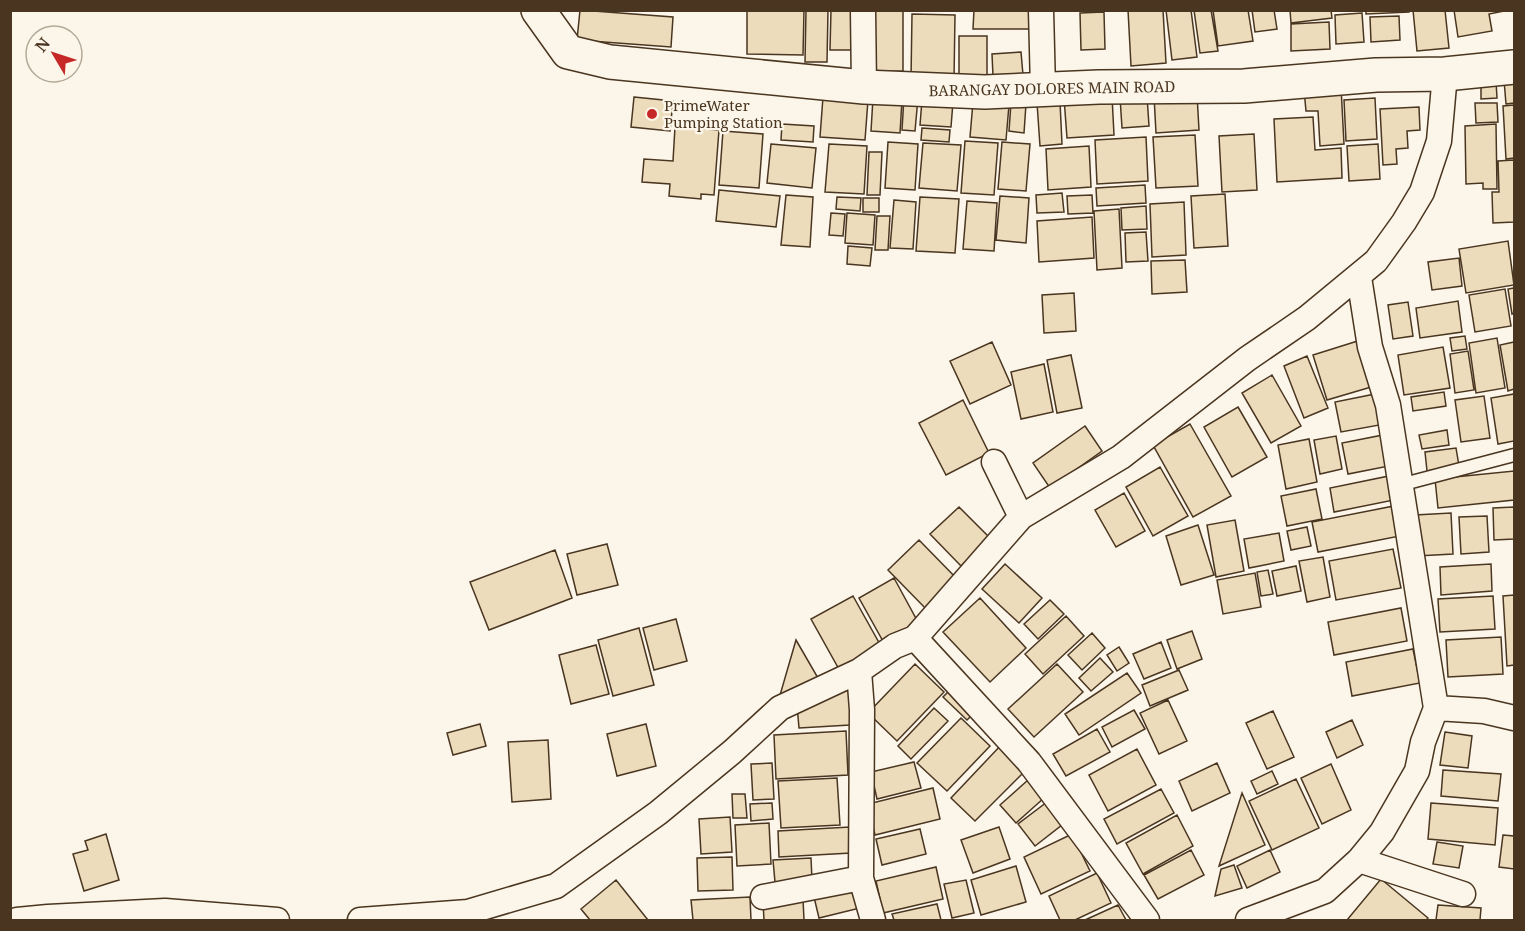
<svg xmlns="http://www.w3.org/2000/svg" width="1525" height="931" font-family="'Noto Serif',serif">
  <rect width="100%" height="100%" fill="#fbf6e9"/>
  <path fill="#ecdcbc" stroke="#4a3520" stroke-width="1.5" d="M580 10 673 17 671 47 577 40Z
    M747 10H804L803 55 747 54Z
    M806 10H828L827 62H805Z
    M831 10H856L855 50H830Z
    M868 10H903V71L868 72Z
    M974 10H1030L1029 29H973Z
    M1128 10H1163L1166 63 1131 66Z
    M1166 10H1191L1197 57 1172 60Z
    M1194 10H1211L1218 51 1200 53Z
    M1213 10H1248L1253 41 1218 46Z
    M1252 10H1274L1277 29 1255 32Z
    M1290 10H1331L1332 18 1291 23Z
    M1366 10H1409V12L1366 14Z
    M1413 10H1445L1449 48 1417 51Z
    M1454 10H1509L1489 14 1492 31 1458 37Z
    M1104 12 1105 49 1081 50 1080 13Z
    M1362 13 1364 42 1336 44 1335 15Z
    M912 14 955 15 954 80 911 79Z
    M1399 16 1400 40 1371 42 1370 17Z
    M1329 22 1330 49 1291 51V24Z
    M959 36H987V76H959Z
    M1021 52 1023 75 993 76 992 54Z
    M1514 79V103L1506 104 1504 80Z
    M1481 81H1496L1497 98 1481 99Z
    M1341 87 1344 144 1320 146 1318 111H1306L1304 90Z
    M1197 94 1199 130 1156 133 1154 96Z
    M1112 96 1114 135 1067 138 1064 98Z
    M1147 96 1149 126 1122 128 1120 97Z
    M634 97 673 101 670 131 631 127Z
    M823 97 868 100 865 140 820 137Z
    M904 97 918 98 915 131 902 130Z
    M873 98 902 100 900 133 871 131Z
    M1375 98 1377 139 1346 141 1344 100Z
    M922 100 953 102 951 127 920 125Z
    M973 102 1009 105 1006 140 970 137Z
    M1060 102 1062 144 1040 146 1037 103Z
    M1011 103 1026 104 1024 133 1009 131Z
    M1475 103H1497L1498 122 1476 123Z
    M1514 105V158L1506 159 1503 106Z
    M1419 107 1420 130 1407 131 1408 148 1396 149 1397 164 1383 165 1380 109Z
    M1313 117 1315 150 1341 148 1342 178 1277 182 1274 119Z
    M782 124 814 126 813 142 781 140Z
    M1496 124 1497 189H1483V183L1466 184 1465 126Z
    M675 127 719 130 714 195 701 194V199L669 196 670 184 642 182 644 159 673 161Z
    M922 128 950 130 949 142 921 140Z
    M723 131 763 134 759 188 719 185Z
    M1254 134 1257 190 1222 192 1219 136Z
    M1195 135 1198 186 1156 188 1153 137Z
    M1146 137 1148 181 1097 184 1095 140Z
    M965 141 998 143 994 195 961 193Z
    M888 142 918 144 915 190 885 188Z
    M1002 142 1030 144 1026 191 998 189Z
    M923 143 961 145 957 191 919 188Z
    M771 144 816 148 812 188 767 183Z
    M829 144 867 146 864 194 825 192Z
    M1378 144 1380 179 1349 181 1347 146Z
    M1089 146 1091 187 1048 190 1046 149Z
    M869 152H882L880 195H867Z
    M1514 160V222L1493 223 1492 192H1499L1498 161Z
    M1145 185 1146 203 1097 206 1096 188Z
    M719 190 780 196 776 227 716 221Z
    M1062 193 1064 212 1037 213 1036 195Z
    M1225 194 1228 246 1194 248 1191 196Z
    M786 195 813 197 810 247 781 245Z
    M1092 195 1093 213 1068 214 1067 196Z
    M1000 196 1029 198 1026 243 996 240Z
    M837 197 861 198 860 211 836 209Z
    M920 197 959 199 955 253 916 251Z
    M863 198H879V212H863Z
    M894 200 916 202 913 249 890 248Z
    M967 201 997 203 994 251 963 249Z
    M1184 202 1186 255 1152 257 1150 204Z
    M1146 206 1147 229 1122 230 1121 208Z
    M1119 209 1122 268 1097 270 1094 211Z
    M831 213 845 214 843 236 829 235Z
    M847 213 875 215 873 245 845 243Z
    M877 216H890L888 250H875Z
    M1092 217 1094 258 1039 262 1037 221Z
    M1146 232 1148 261 1126 262 1125 233Z
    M1508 241 1514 285 1466 293 1459 249Z
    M848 246 872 248 870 266 847 264Z
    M1459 258 1462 286 1432 290 1428 262Z
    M1185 260 1187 292 1152 294 1151 261Z
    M1514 288V313L1512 314 1508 289Z
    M1505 289 1511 326 1475 332 1469 295Z
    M1074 293 1076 331 1044 333 1042 295Z
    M1458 301 1462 332 1420 338 1416 308Z
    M1408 302 1413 336 1393 339 1388 305Z
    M1465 336 1467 349 1452 351 1450 338Z
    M1497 338 1505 388 1476 393 1469 343Z
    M1364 339 1378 385 1327 400 1313 355Z
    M992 342 1011 385 970 404 950 361Z
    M1514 342V389L1508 391 1500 345Z
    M1443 347 1450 388 1404 395 1398 355Z
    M1468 351 1474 390 1455 393 1450 354Z
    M1071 355 1082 408 1057 413 1047 360Z
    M1307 356 1328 408 1304 418 1284 366Z
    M1044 364 1053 412 1021 419 1011 372Z
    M1272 375 1301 426 1271 443 1242 393Z
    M1444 392 1446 406 1413 411 1411 397Z
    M1380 393 1385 424 1341 432 1335 402Z
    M1514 394V441L1498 444 1491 398Z
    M1484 396 1490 438 1461 442 1455 400Z
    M963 400 989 453 946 475 919 423Z
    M1238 407 1267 457 1232 477 1204 427Z
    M1190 424 1231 496 1193 517 1153 445Z
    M1085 426 1102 451 1050 488 1033 463Z
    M1447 430 1449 445 1422 449 1419 435Z
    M1383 435 1389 466 1348 474 1342 443Z
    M1336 436 1342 469 1320 474 1314 440Z
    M1309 439 1317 482 1286 489 1278 445Z
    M1456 448 1459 466 1427 471 1425 452Z
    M1160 467 1188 516 1153 536 1126 487Z
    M1514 471V500L1438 508 1435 479Z
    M1389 476 1394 500 1334 512 1330 488Z
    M1316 489 1322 519 1287 526 1281 496Z
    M1124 493 1145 531 1116 547 1095 510Z
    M1399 505 1405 535 1318 552 1312 522Z
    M959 507 990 538 961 566 930 534Z
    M1514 507V539L1494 540 1493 508Z
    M1451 513 1453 554 1417 556 1415 515Z
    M1487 516 1489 552 1461 554 1459 517Z
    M1235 520 1244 571 1216 577 1207 525Z
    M1198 525 1214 575 1181 585 1166 536Z
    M1307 527 1311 546 1291 550 1287 531Z
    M1279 533 1284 561 1249 568 1244 539Z
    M919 540 961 583 930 613 888 570Z
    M607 544 618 585 577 595 567 554Z
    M1393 549 1401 588 1336 600 1329 561Z
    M555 550 572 598 489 630 470 582Z
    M1323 557 1330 597 1307 602 1299 561Z
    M1005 564 1042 598 1019 623 982 589Z
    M1491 564 1492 591 1441 595 1440 567Z
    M1296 566 1301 591 1277 596 1272 571Z
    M1268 570 1273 594 1261 596 1257 572Z
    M1255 573 1261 607 1223 614 1217 580Z
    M894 578 919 624 884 643 859 598Z
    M1514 595V665L1507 666 1503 596Z
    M853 596 882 648 840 671 811 619Z
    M1493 596 1495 629 1440 632 1438 599Z
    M980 598 1026 648 990 682 943 632Z
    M1050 600 1064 614 1038 639 1024 624Z
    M1401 608 1407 641 1334 655 1328 622Z
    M1066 616 1084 636 1043 674 1025 654Z
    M676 619 687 661 654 670 643 628Z
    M639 628 654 685 613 696 598 640Z
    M1192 631 1202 659 1177 669 1167 640Z
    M1092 633 1105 648 1082 670 1068 655Z
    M1501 637 1503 674 1448 677 1446 640Z
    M796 640 818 678 778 702Z
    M1161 642 1171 668 1144 679 1133 654Z
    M596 645 609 694 571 704 559 655Z
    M1119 647 1129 663 1117 671 1107 655Z
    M1413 649 1420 683 1352 696 1346 662Z
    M1100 658 1113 672 1091 691 1079 678Z
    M915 664 944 692 897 741 868 713Z
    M1057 664 1083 692 1034 737 1008 709Z
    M1179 670 1188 690 1150 706 1142 685Z
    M1127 673 1141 693 1079 735 1065 714Z
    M954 686 978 709 967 720 943 697Z
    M854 687 850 725 799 728 797 705Z
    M1168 700 1187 741 1159 754 1140 713Z
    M934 708 948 721 911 759 898 746Z
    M1134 710 1145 729 1112 747 1102 727Z
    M1273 711 1294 757 1267 769 1246 723Z
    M961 718 990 746 947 791 917 763Z
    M1352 720 1363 745 1337 758 1326 732Z
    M480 724 486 746 453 755 447 733Z
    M646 724 656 766 617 776 607 734Z
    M1097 729 1110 752 1066 776 1053 754Z
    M846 731 848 775 776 779 774 735Z
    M1445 732 1472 736 1468 768 1440 765Z
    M548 740 551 799 512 802 508 742Z
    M1002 744 1027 769 975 821 951 798Z
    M1137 749 1156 785 1108 811 1089 775Z
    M914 762 921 788 877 799 871 772Z
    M772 763 774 799 753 800 751 764Z
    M1217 763 1230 793 1192 811 1179 781Z
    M1331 764 1351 810 1322 824 1301 778Z
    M1443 770 1501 774 1498 801 1441 796Z
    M1272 771 1278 784 1257 794 1251 781Z
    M837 778 840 825 781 828 778 781Z
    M1296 779 1319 828 1272 850 1249 801Z
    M1028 780 1044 798 1016 823 1000 805Z
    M933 788 940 819 875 835 868 804Z
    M1161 789 1174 813 1117 844 1104 819Z
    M1242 793 1265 845 1219 866Z
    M732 794H745L747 818H733Z
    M1051 799 1067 821 1035 846 1018 824Z
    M772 803 773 819 751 821 750 804Z
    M1431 803 1498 808 1495 845 1428 839Z
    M1177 815 1193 846 1143 874 1126 843Z
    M730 817 732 852 701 854 699 819Z
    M769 823 771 864 737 866 735 825Z
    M850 827 851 853 779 857 778 831Z
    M999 827 1010 859 973 873 961 840Z
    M920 829 926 854 882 865 876 839Z
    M106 834 119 880 84 891 73 854 88 850 85 841Z
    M1072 834 1090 871 1041 894 1024 857Z
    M1503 835 1514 836V869L1499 867Z
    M1437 842 1463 846 1459 868 1433 864Z
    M1191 850 1204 875 1158 899 1144 875Z
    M1270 850 1280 872 1247 888 1237 866Z
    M732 857 733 890 698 891 697 858Z
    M811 858 812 880 775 882 773 860Z
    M1234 865 1242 888 1215 896 1221 869Z
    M1016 866 1026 902 981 915 971 880Z
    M936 867 943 899 883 913 876 881Z
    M1097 873 1111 903 1075 920H1060L1049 896Z
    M1381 879 1428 918 1426 920H1347Z
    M616 880 648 920H590L581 909Z
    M966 880 974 913 952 918 944 884Z
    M855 887 860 908 819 918 814 897Z
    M750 897 751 920H693L691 900Z
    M803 899 804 920H764L763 902Z
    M937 904 941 920H894L892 914Z
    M1118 905 1126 920H1085Z
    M1438 905 1481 908 1480 920H1436Z"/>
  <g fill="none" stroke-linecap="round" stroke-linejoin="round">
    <defs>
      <path id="lane" d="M1400 485 1514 455"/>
      <path id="street" d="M863 10 864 87
        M1041 10 1043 89
        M1359 277 1370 347 1388 405 1436 708 1484 711 1514 718
        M994 462 1021 517
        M915 638 1029 762 1147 920
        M1359 860 1463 894
        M763 897 861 878
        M17 920 48 917 165 911 277 920
        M360 920 468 912 556 886 658 813 732 752 780 708 859 671
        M873 920 861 878 862 710 859 671 895 646 915 638 1021 517 1121 457 1247 359 1307 318 1376 261 1404 222 1422 192 1439 141 1445 74
        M1248 920 1325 891 1359 860 1382 832 1417 771 1423 742 1436 708"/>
      <path id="secondary" d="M538 10 568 52 610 62 864 87 985 92 1099 87 1244 86 1376 75 1445 74 1514 67"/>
    </defs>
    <use href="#lane" stroke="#4a3520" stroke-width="15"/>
    <use href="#street" stroke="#4a3520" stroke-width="27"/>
    <use href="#secondary" stroke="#4a3520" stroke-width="36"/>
    <use href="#lane" stroke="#fbf6e9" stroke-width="12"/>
    <use href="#street" stroke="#fbf6e9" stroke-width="24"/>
    <use href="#secondary" stroke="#fbf6e9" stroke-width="33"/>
  </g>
  <circle fill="#c62828" stroke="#fbf6e9" stroke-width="2" cx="652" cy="114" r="6"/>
  <g text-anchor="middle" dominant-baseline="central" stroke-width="4.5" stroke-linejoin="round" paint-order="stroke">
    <g font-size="15" fill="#4a3520" stroke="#fbf6e9">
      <text transform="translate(1052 88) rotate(-1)">BARANGAY DOLORES MAIN ROAD</text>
    </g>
    <g font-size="15" fill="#4a3520" stroke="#fbf6e9" text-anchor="start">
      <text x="664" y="105">PrimeWater<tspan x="664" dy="17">Pumping Station</tspan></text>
    </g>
  </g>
  <rect width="1525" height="931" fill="none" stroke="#4a3520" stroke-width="24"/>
  <g transform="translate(54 54) rotate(309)"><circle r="28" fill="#fbf6e9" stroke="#b4a999" stroke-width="1.5"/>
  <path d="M0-4.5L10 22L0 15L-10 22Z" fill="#c62828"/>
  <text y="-9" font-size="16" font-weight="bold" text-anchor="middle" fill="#4a3520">N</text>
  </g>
</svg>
